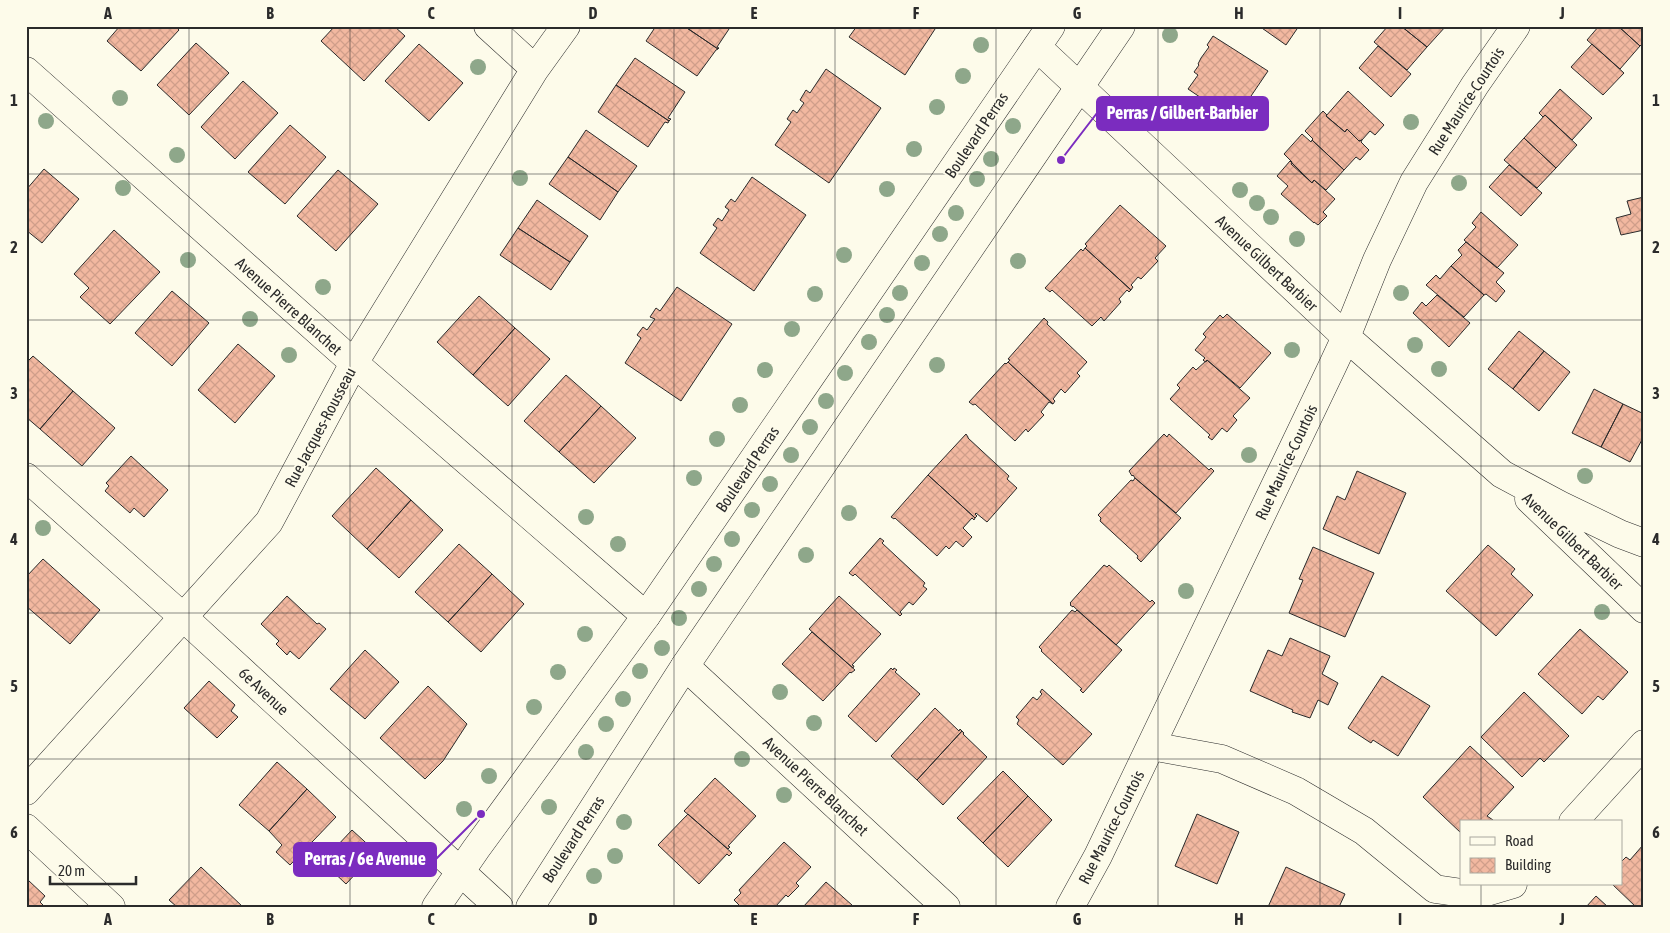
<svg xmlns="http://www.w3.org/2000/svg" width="1670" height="933" font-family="'Asap Condensed',sans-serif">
  <defs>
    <pattern id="building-cross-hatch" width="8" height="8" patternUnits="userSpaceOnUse" patternTransform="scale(1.25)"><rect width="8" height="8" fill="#f2b8a0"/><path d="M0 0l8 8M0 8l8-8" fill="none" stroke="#d09e8a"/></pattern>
  </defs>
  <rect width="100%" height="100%" fill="#fdfbea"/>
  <path fill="url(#building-cross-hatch)" stroke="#2b2b2b" d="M120 26H175L179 30 141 71 107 41Z
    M335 26H394L405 36 364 81 321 41Z
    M656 26H684L718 49 716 50 697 76 646 41Z
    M684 26H731L717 47 719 48 718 49Z
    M857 26H937L905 75 849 37Z
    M1259 26H1299L1286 45Z
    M1388 26H1401L1427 47 1407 70 1374 42Z
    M1401 26H1446L1427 47Z
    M1599 26H1618L1640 46 1620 69 1587 40Z
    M1618 26H1644V42L1640 46Z
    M1213 36 1268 71 1249 99 1251 100 1238 119 1231 113 1228 116 1188 89 1198 75 1194 72 1199 65 1198 64 1201 58 1209 47 1207 45Z
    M196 43 229 73 189 115 157 85Z
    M419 44 463 83 429 121 385 81Z
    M1592 44 1624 73 1603 95 1571 67Z
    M1378 46 1411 74 1391 97 1359 68Z
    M635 58 685 92 668 118 671 119 669 121 616 85Z
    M826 69 881 108 829 183 775 145 791 122 787 119 793 110 797 113 804 103 800 100 806 90 810 93Z
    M243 81 278 113 235 159 201 127Z
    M616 85 669 121 668 123 665 122 648 147 598 112Z
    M1560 89 1592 118 1572 140 1545 115 1543 117 1539 113Z
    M1348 91 1384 125 1375 135 1370 131 1362 140 1359 141 1347 129 1345 132 1326 116Z
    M1323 111 1327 115 1326 116 1345 132 1347 129 1359 141 1362 140 1361 142 1369 150 1360 160 1356 157 1344 170 1312 140 1313 139 1305 131Z
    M1545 115 1577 145 1556 168 1524 138Z
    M290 125 326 157 285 204 248 172Z
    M586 130 637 166 618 192 568 157Z
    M1302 134 1311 142 1312 140 1344 170 1326 190 1314 180 1312 183 1291 164 1292 162 1284 154Z
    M1524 138 1556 168 1537 188 1504 160Z
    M568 157 618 192 600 220 549 184Z
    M1290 161 1312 183 1314 180 1335 199 1323 212 1327 216 1318 225 1314 222V223L1281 194 1288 186 1277 176Z
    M1509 165 1542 193 1521 216 1489 187Z
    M44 169 79 199 42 243 26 230V190Z
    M338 170 378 204 336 251 297 216Z
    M752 177 806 215 754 291 700 253 717 228 713 225 718 218 722 221 729 210 725 207 731 199 735 202Z
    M1644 197V230L1621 235 1616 218 1631 214 1627 201Z
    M537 200 588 236 570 262 518 228Z
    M1120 205 1166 246 1155 258 1158 261 1141 279 1138 277 1131 285 1133 287 1131 290 1085 248 1087 246 1085 244Z
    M1481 212 1518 245 1497 268 1464 240 1476 227 1472 223Z
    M518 228 570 262 551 290 500 255Z
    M114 230 160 272 110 324 80 297 89 288 74 274Z
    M1466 242 1504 273 1496 282 1505 291 1496 302 1486 294 1484 295 1451 266 1462 255 1458 250Z
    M1085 248 1131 290 1129 292 1127 290 1119 299 1121 302 1104 321 1101 317 1092 326 1052 290 1050 292 1045 288 1081 249 1083 251Z
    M1451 266 1484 295 1464 317 1426 285 1436 275 1440 279Z
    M677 287 732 324 681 401 625 363 641 338 637 335 643 327 647 330 655 319 650 317 656 308 660 311Z
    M172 291 209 323 172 366 135 333Z
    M1437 295 1470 323 1449 347 1413 313 1422 302 1426 306Z
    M479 296 515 328 473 375 437 342Z
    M1227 314 1271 353 1240 388 1207 360 1206 362 1204 361 1203 360 1205 358 1195 350 1206 337 1203 334 1220 315 1223 318Z
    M1044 318 1048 322 1047 324 1087 362 1077 373 1080 376 1065 393 1061 389 1053 399 1055 401 1053 404 1008 362 1010 360 1008 359Z
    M515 328 550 359 508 406 473 375Z
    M1519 331 1544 351 1513 389 1488 369Z
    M238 344 275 376 235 423 198 390Z
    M1544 351 1570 372 1539 411 1513 389Z
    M33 356 73 391 40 429 26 417V363Z
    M1207 360 1250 398 1233 416 1237 420 1227 432 1222 428 1212 440 1208 437 1210 435 1170 399 1180 388 1177 385 1193 367 1196 370Z
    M1008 362 1053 404 1049 402 1041 412 1044 415 1028 432 1026 429 1015 441 975 404 973 405 969 402 1005 363 1006 364Z
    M566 375 601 406 559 452 524 421Z
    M1594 389 1623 404 1601 447 1572 433Z
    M73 391 115 428 82 466 40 429Z
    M1623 404 1644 414V436L1630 462 1601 447Z
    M601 406 636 438 594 483 559 452Z
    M966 434 968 437V438L1009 476 1007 479 1017 488 987 522 976 513 975 514 977 516 975 518 973 516 928 475Z
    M1164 434 1167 437 1169 434 1209 470 1211 468 1214 471 1176 513 1135 478 1133 475 1132 476 1129 471Z
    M131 456 168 490 144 517 134 508 130 513 105 491 109 486 106 483Z
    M376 468 411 500 367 549 332 516Z
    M1357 471 1406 493 1379 554 1323 529 1337 496 1345 500Z
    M928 475 975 518 974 520 972 518 963 528 972 537 963 547 956 541 949 549 946 546 937 556 895 518 894 519 891 517Z
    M1135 478 1181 518 1141 562 1137 558 1138 556 1100 521 1101 518 1098 515 1131 480 1133 481Z
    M411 500 443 530 399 578 367 549Z
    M880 538 884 541 882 543 925 583 923 586 927 589 913 605 909 602 900 612 902 614 900 616 855 574 853 576 849 573Z
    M459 544 492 574 448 622 415 592Z
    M1488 545 1515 569 1511 574 1533 595 1496 636 1446 591Z
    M1313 547 1374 573 1345 637 1289 613 1303 580 1299 579Z
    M43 559 100 610 70 644 26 606V577Z
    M1104 565 1107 567 1109 565 1150 602 1152 600 1155 603 1116 645 1073 606V607L1070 605 1071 604 1070 603Z
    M492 574 524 604 481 652 448 622Z
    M287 596 317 624 319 623 326 629 299 659 290 651 287 655 276 644 279 641 261 624Z
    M839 596 881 634 852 665 854 666 853 668 809 629Z
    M1072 610 1075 612 1077 610 1122 650 1083 693 1080 690 1082 689 1041 651 1042 650 1039 647Z
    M1580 629 1628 672 1603 700 1598 696 1582 714 1538 674Z
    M812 632 855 670 851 673 850 672 823 701 782 664Z
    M1290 638 1330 656 1322 674 1338 683 1328 705 1318 700 1310 718 1292 712 1293 710 1250 691 1268 650 1282 656Z
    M365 650 399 682 365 719 330 689Z
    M891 668 893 670 894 668 897 670 895 672 920 694 876 742 848 716Z
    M1382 676 1430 706 1398 756 1373 740 1371 743 1348 728Z
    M209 681 235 705 231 711 238 717 217 738 184 708Z
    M428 686 467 724 443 761 425 779 380 738Z
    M1042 689 1092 734 1063 765 1017 724 1019 720 1016 717 1033 697 1037 700 1042 694 1040 692Z
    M1524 692 1569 736 1544 762 1540 758 1522 777 1481 737Z
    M935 708 959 731 960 729 962 731 917 780 891 756Z
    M962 731 964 733 963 734 987 757 943 805 917 780Z
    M1470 746 1514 787 1487 816 1493 820 1491 822H1461V833L1423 797Z
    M277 762 307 789 269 831 239 805Z
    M1003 771 1028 796 983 843 957 818Z
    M715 778 756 816 728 846 730 847 728 849 684 811Z
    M307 789 336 817 290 865 276 852 282 845 269 831Z
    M1028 796 1052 820 1008 867 983 843Z
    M688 814 732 853 729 856 727 854 699 884 658 845Z
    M1197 814 1239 832 1217 884 1175 866Z
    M352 830 376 852 346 884 326 865 322 867 319 865Z
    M784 842 811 867 796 883 799 886 788 897 786 895 775 907H741L734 900 741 893 739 890Z
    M1643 845 1644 907H1636L1612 884H1621V862L1626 857 1630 860Z
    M201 867 243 907H177L169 900Z
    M1286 867 1345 894 1339 907H1268Z
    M28 880 45 896 40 902 45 907H26V883Z
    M826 882 852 905 851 907H803Z
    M1596 896 1608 907H1586Z"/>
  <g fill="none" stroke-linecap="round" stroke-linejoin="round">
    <defs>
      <path id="minor" d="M488 26 535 69
        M1037 47 1346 337 1502 474 1560 505 1620 534 1644 543
        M26 71 354 363 646 616
        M26 477 183 617 499 907
        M1529 499 1644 609
        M685 666 946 907
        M1151 746 1222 759 1296 791 1364 831 1435 889 1476 895 1513 884
        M26 791 269 522 354 363 535 69 566 26
        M1573 822 1644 744
        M26 828 111 907
        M1070 907 1098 856 1332 367 1346 337 1377 260 1414 182 1475 85 1516 26"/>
      <path id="major" d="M436 907 476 849 646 616 1051 26
        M530 907 685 666 1121 26"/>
    </defs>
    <use href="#minor" stroke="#2b2b2b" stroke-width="29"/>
    <use href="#major" stroke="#2b2b2b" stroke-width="29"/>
    <use href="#minor" stroke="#fdfbea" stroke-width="28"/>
    <use href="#major" stroke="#fdfbea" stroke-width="28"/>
  </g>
  <g fill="#8ea78a">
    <circle cx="1170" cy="35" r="8"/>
    <circle cx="981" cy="45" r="8"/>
    <circle cx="478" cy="67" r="8"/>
    <circle cx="963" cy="76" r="8"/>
    <circle cx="120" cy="98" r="8"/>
    <circle cx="937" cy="107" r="8"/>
    <circle cx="46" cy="121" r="8"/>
    <circle cx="1411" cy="122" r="8"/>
    <circle cx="1013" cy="126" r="8"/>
    <circle cx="914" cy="149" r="8"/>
    <circle cx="177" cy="155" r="8"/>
    <circle cx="991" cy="159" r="8"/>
    <circle cx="520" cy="178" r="8"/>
    <circle cx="977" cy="179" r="8"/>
    <circle cx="1459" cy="183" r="8"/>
    <circle cx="123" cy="188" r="8"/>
    <circle cx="887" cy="189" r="8"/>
    <circle cx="1240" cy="190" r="8"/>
    <circle cx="1257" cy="203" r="8"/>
    <circle cx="956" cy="213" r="8"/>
    <circle cx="1271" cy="217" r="8"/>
    <circle cx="940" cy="234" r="8"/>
    <circle cx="1297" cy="239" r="8"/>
    <circle cx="844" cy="255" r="8"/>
    <circle cx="188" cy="260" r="8"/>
    <circle cx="1018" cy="261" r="8"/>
    <circle cx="922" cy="263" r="8"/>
    <circle cx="323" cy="287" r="8"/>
    <circle cx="900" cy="293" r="8"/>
    <circle cx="1401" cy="293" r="8"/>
    <circle cx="815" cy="294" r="8"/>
    <circle cx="887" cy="315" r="8"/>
    <circle cx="250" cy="319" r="8"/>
    <circle cx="792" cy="329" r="8"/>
    <circle cx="869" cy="342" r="8"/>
    <circle cx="1415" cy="345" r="8"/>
    <circle cx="1292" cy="350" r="8"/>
    <circle cx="289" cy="355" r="8"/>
    <circle cx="937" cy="365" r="8"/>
    <circle cx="1439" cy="369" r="8"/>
    <circle cx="765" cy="370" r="8"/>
    <circle cx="845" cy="373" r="8"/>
    <circle cx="826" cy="401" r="8"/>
    <circle cx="740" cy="405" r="8"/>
    <circle cx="810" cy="427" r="8"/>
    <circle cx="717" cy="439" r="8"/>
    <circle cx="791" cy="455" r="8"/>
    <circle cx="1249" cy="455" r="8"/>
    <circle cx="1585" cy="476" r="8"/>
    <circle cx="694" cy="478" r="8"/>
    <circle cx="770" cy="484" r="8"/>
    <circle cx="752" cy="510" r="8"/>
    <circle cx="849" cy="513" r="8"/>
    <circle cx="586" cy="517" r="8"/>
    <circle cx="43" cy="528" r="8"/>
    <circle cx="732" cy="539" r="8"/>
    <circle cx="618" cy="544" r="8"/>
    <circle cx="806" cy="555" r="8"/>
    <circle cx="714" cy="564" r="8"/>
    <circle cx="699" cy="589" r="8"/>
    <circle cx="1186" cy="591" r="8"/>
    <circle cx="1602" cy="612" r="8"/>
    <circle cx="679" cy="618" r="8"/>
    <circle cx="585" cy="634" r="8"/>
    <circle cx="662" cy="648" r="8"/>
    <circle cx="640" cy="671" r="8"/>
    <circle cx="558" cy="672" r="8"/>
    <circle cx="780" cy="692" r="8"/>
    <circle cx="623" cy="699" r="8"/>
    <circle cx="534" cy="707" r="8"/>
    <circle cx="814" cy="723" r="8"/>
    <circle cx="606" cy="724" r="8"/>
    <circle cx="586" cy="752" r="8"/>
    <circle cx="742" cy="759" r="8"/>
    <circle cx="489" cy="776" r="8"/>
    <circle cx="784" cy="795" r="8"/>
    <circle cx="549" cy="807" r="8"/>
    <circle cx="464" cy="809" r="8"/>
    <circle cx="624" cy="822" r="8"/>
    <circle cx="615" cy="856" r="8"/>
    <circle cx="594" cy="876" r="8"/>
  </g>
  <path fill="none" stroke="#2b2b2b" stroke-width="1" stroke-opacity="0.55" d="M189 26V907M350 26V907M512 26V907M674 26V907M835 26V907M996 26V907M1158 26V907M1320 26V907M1481 26V822M26 174H1644M26 320H1644M26 466H1644M26 613H1644M26 759H1644M1481 884V907"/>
  <g text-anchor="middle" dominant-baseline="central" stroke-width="4" stroke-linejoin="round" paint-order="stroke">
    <g font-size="16" fill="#2b2b2b" stroke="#fdfbea">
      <text transform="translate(1466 101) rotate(-57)">Rue Maurice-Courtois</text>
      <text transform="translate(976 135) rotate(-56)">Boulevard Perras</text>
      <text transform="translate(1267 263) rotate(43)">Avenue Gilbert Barbier</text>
      <text transform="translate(289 306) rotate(42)">Avenue Pierre Blanchet</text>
      <text transform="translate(320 427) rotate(-62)">Rue Jacques-Rousseau</text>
      <text transform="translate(1286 462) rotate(-65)">Rue Maurice-Courtois</text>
      <text transform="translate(747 469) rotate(-56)">Boulevard Perras</text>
      <text transform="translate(1573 541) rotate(44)">Avenue Gilbert Barbier</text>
      <text transform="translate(264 691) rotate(43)">6e Avenue</text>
      <text transform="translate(816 786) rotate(43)">Avenue Pierre Blanchet</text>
      <text transform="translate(1111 827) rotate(-63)">Rue Maurice-Courtois</text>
      <text transform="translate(573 839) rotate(-57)">Boulevard Perras</text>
    </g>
  </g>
  <path fill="none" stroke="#7b2cbf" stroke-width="2" d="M1061 160L1097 113M481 814L436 859"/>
  <g fill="#7b2cbf" stroke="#fdfbea" stroke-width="2">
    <circle cx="1061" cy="160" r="5"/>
    <circle cx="481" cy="814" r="5"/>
  </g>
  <g fill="#7b2cbf" stroke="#7b2cbf" stroke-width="2">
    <rect x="1097" y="97" width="171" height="33" rx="5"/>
    <rect x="294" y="843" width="142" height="33" rx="5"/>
  </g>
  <g font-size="18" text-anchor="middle" font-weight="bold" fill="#fff">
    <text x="1182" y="119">Perras / Gilbert-Barbier</text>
    <text x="365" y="865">Perras / 6e Avenue</text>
  </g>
  <rect width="1670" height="933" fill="none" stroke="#fdfbea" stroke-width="55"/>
  <rect x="1460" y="820" width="162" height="65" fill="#fdfbea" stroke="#a9a89e"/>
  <rect x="1470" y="837" width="25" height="8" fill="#fdfbea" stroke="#a9a89e"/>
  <text x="1505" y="846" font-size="15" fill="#2b2b2b">Road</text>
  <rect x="1470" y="858" width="25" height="15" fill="url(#building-cross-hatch)" stroke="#a9a89e"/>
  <text x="1505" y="870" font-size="15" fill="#2b2b2b">Building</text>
  <path d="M50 876v8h86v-8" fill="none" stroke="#2b2b2b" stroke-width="2.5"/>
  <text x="58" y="876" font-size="15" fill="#2b2b2b" stroke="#fdfbea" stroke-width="4" paint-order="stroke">20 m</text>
  <rect x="28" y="28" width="1614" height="878" fill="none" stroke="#2b2b2b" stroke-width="2"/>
  <g font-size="16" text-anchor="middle" font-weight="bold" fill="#2b2b2b">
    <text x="108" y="19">A</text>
    <text x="270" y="19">B</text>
    <text x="431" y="19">C</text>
    <text x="593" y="19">D</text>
    <text x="754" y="19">E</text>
    <text x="916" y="19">F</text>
    <text x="1077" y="19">G</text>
    <text x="1239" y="19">H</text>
    <text x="1400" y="19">I</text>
    <text x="1562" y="19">J</text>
    <text x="14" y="106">1</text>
    <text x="1656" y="106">1</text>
    <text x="14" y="253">2</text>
    <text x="1656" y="253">2</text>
    <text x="14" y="399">3</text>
    <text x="1656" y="399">3</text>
    <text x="14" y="545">4</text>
    <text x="1656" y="545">4</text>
    <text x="14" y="692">5</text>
    <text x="1656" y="692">5</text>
    <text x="14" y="838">6</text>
    <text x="1656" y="838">6</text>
    <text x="108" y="925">A</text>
    <text x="270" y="925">B</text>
    <text x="431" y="925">C</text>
    <text x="593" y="925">D</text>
    <text x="754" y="925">E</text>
    <text x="916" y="925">F</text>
    <text x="1077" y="925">G</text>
    <text x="1239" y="925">H</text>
    <text x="1400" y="925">I</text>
    <text x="1562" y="925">J</text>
  </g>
</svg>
